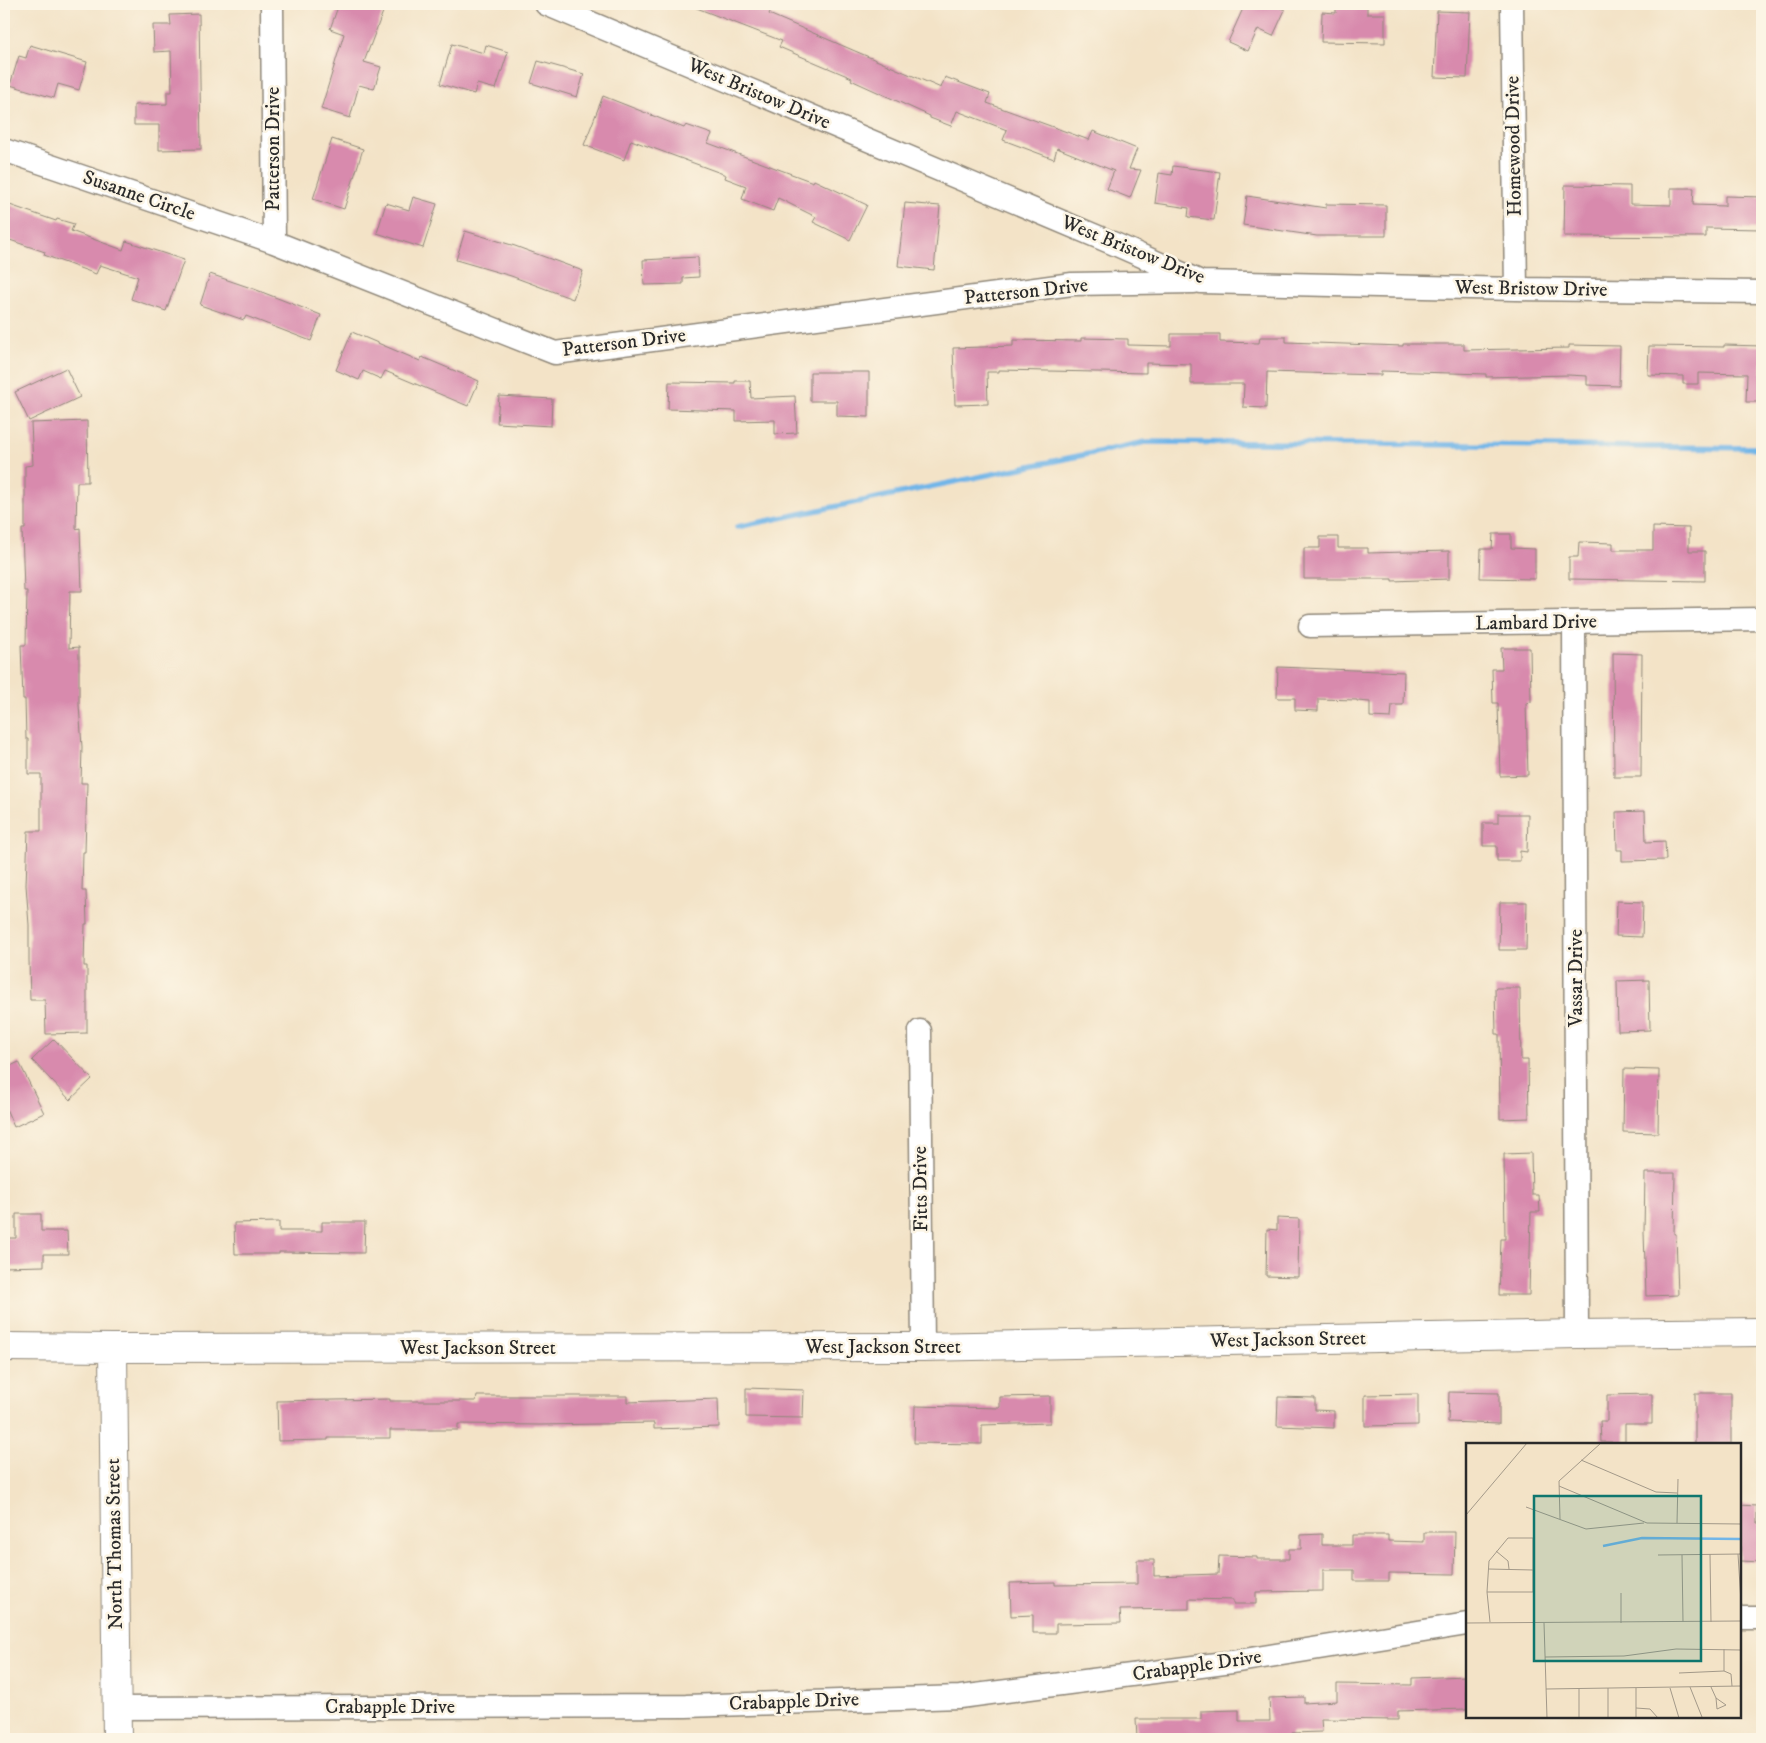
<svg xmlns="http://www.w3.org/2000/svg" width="1766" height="1743" font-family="'IM FELL DW Pica',serif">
  <rect width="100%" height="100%" fill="#fcf5e5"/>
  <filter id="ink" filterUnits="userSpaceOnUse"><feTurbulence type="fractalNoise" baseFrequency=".02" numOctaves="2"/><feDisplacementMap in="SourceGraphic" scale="10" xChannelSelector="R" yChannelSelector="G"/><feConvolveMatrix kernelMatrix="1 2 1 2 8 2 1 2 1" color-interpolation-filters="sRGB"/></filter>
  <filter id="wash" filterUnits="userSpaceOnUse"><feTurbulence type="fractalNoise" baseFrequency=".0096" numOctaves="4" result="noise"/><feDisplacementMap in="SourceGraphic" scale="20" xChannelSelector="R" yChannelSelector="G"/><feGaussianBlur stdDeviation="1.12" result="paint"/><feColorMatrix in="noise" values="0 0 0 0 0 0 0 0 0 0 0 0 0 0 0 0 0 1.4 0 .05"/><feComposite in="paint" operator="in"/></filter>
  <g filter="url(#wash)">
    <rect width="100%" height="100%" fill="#f3e3c7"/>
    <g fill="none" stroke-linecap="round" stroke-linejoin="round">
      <path stroke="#72b6e8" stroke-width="5.5" d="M737 527 1146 442 1762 448"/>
    </g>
    <g id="blocks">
      <path fill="#d88aad" d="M339 4H386L364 62 381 67 374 89 359 85 350 118 321 109 344 34 330 29Z
        M689 4H754L771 10 769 14 941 88 945 77 990 94 987 103 1089 140 1093 131 1137 149 1129 169 1141 170 1130 198 1107 189 1114 171 1057 148 1054 159 1003 140 1007 130 957 111 951 126 930 118V116L851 80 852 78 779 47 782 41 689 5Z
        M1245 4H1272L1285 10 1273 36 1258 29 1248 51 1228 42Z
        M1336 6H1367V14H1385V43L1321 42 1322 12 1336 13Z
        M1437 11 1470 12 1467 78 1434 77Z
        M199 14 201 149 159 150V125H134V105L167 104V92H172L171 51 154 52 153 25H171L170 15Z
        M452 44 484 53 486 45 508 52 496 89 477 84 474 94 440 84Z
        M30 45 87 62 79 90 58 84 54 98 10 85 19 56 26 58Z
        M538 61 584 74 577 97 531 83Z
        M603 96 684 128 686 125 712 134 708 143 813 182 814 180 867 205 850 240 813 222 816 217 778 198 773 211 742 199 746 186 725 178 726 175 631 140 624 160 584 145Z
        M332 139 363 149 344 209 313 199Z
        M1173 166 1220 172 1214 220 1188 217 1189 208 1155 203 1159 173 1172 175Z
        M1565 185 1630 186V204L1671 205V188H1694L1693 205 1725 206V196L1762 197V229L1706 228V237L1564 236Z
        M1247 196 1326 208V204L1386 205V236H1317L1243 225Z
        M413 197 437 204 423 248 377 233 386 203 409 210Z
        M4 203 56 221 57 219 74 224 71 231 123 250 126 241 184 260 166 311 131 299 138 277 100 265 96 274 44 255 45 252 4 238Z
        M905 203 940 206 934 270 898 266Z
        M465 231 515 246 583 271 573 299 511 276 456 260Z
        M698 257 699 277 683 278V284L644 285 643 260Z
        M210 274 254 289 321 315 311 341 246 316 244 320 200 305Z
        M352 332 420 361 422 357 479 381 468 406 385 371 381 379 363 371 359 380 336 370Z
        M1171 334H1220V342L1259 343 1260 337H1286V342L1403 346V344H1464V350L1569 348V345L1620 346 1619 386 1587 385V376L1568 375 1486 377V374L1381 371V375L1267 372 1266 408 1243 407 1244 384H1191V364L1146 363V373L999 370V372H987L988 404 955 405 953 348 1013 346V340L1081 341V338L1128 339V345L1171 346Z
        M1724 345 1762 346V402H1746L1747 374 1698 373V384H1683V376L1648 375 1649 346 1724 347Z
        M66 368 80 397 29 421 15 392Z
        M810 372H869V417L837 416V401H810Z
        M735 381H750L751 398 795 396 797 433 775 434V420L736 421V411L668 409 669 382 735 383Z
        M499 396 552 399 551 426 497 423Z
        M87 421 88 482H77L76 529 80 528 82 591H70L69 648 79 647V705L82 747 81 783H87L85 852H83L82 891H86L87 924H85L84 966H87V1033L46 1034 45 1000H30L29 960V925L26 885 28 831H41V774H28V739H26L25 699H23L21 645H26L27 591H24L22 529H25V466L33 465 31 423Z
        M1653 527 1689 528V551H1705V581L1569 579V557H1578L1579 542 1613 543V550H1653Z
        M1493 534H1511V548L1535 549V579L1480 578 1481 549H1492Z
        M1320 537H1338V548H1368V553L1449 551V579L1392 581V579H1304V548H1320Z
        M1501 648H1530L1531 702 1526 703 1528 775 1500 776 1498 703H1493L1492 669H1502Z
        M1613 653 1642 654 1641 777H1614Z
        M1278 667 1404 672 1403 705H1392L1391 718 1370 717V702L1357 701V700L1318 699V711L1295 710V698H1277Z
        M1645 811 1646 842 1665 841 1666 860 1622 861V850H1617L1616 812Z
        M1498 814H1528L1527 852 1520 851V861H1497V846H1483V823H1498Z
        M1617 901 1643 902 1642 937 1616 936Z
        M1500 902H1527L1526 950H1499Z
        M1649 980 1650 1030 1618 1031 1617 981Z
        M1495 988H1520L1521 1060H1528L1529 1118 1500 1119 1499 1034H1496Z
        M54 1039 92 1079 70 1100 32 1060Z
        M19 1062 44 1113 14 1127 4 1104V1069Z
        M1624 1069 1659 1070 1658 1133 1623 1132Z
        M1531 1153 1532 1195H1539L1540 1212H1531L1529 1295H1499L1501 1239H1505L1504 1154Z
        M1645 1173H1675L1674 1234H1676L1678 1295 1646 1296 1644 1232Z
        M16 1214H41V1231H67L68 1254H44V1266L4 1267V1238H16Z
        M1277 1218 1299 1219 1298 1277 1266 1276 1267 1229 1277 1230Z
        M279 1222V1231H322V1222H365L364 1253 279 1252V1254H235L234 1223Z
        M746 1388 804 1390 803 1418 746 1417Z
        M1449 1392 1499 1393V1424L1448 1422Z
        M1695 1393H1731V1444H1695Z
        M1418 1394V1425L1365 1426V1395Z
        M1652 1394V1424H1625V1442H1601L1600 1421H1607V1395Z
        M477 1396H627V1402L718 1399 719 1427 654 1429V1423L540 1425 458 1424V1430H390V1438H328V1440L278 1441 277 1401 390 1399V1401H476Z
        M1050 1396V1423L982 1425V1444L914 1443 915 1406 1000 1408V1397Z
        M1278 1397 1315 1398V1410L1334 1411V1428L1277 1426Z
        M1740 1505 1757 1506V1523H1762V1562L1740 1561Z
        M1424 1532H1455L1454 1574 1389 1573V1581H1354V1570H1323V1591L1256 1592V1604H1233V1600L1189 1599V1609L1120 1610 1121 1623 1056 1624V1633H1033V1615L1011 1616 1010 1583 1055 1582V1585L1137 1584V1560H1154V1576L1218 1574 1219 1556 1257 1557V1559H1289V1549H1301V1535L1322 1534V1545H1352V1535H1388V1541L1424 1542Z
        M1467 1676V1709L1398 1711V1720L1321 1719 1322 1732 1291 1733V1739H1137L1136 1719H1201V1711L1239 1710V1721H1270L1269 1698 1304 1697V1703L1337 1701V1684L1412 1685V1678Z"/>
    </g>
  </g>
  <g filter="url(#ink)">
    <use href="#blocks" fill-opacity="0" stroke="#8f8779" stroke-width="1"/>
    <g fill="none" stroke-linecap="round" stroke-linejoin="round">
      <defs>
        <path id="minor" d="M272 4 274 242
          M546 4 1117 245 1201 282 1516 289 1762 292
          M1512 4 1516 289
          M4 150 274 242 555 353 1072 284 1194 282
          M1574 623 1577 1334
          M1310 626 1762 619
          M920 1031 923 1347
          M1740 1618H1762
          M116 1708 686 1706 960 1697 1232 1662 1467 1624"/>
        <path id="tertiary" d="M4 1347 113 1348 923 1347 1577 1334 1762 1332
          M113 1348 117 1739"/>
      </defs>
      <use href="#minor" stroke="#8f8779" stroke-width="25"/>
      <use href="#tertiary" stroke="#8f8779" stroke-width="30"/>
      <use href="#minor" stroke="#fff" stroke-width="22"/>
      <use href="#tertiary" stroke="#fff" stroke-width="28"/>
    </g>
  </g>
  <g text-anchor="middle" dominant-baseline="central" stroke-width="5" stroke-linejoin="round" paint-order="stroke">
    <g font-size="20" fill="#2b2b2b" stroke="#fcf5e5">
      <text transform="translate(759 94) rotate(23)">West Bristow Drive</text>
      <text transform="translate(1514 146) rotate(-91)">Homewood Drive</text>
      <text transform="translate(273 149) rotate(-90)">Patterson Drive</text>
      <text transform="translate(139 196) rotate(19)">Susanne Circle</text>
      <text transform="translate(1133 250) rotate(22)">West Bristow Drive</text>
      <text transform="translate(1531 289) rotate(1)">West Bristow Drive</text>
      <text transform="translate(1026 292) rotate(-6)">Patterson Drive</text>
      <text transform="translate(624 343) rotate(-7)">Patterson Drive</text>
      <text transform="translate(1536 623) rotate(-1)">Lambard Drive</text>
      <text transform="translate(1576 978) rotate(-90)">Vassar Drive</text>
      <text transform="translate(921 1189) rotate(-91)">Fitts Drive</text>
      <text transform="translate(1288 1340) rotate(-1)">West Jackson Street</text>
      <text x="883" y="1347">West Jackson Street</text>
      <text x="478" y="1348">West Jackson Street</text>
      <text transform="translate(115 1544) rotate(-91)">North Thomas Street</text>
      <text transform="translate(1197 1666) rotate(-8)">Crabapple Drive</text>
      <text transform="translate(794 1702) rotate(-2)">Crabapple Drive</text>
      <text x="390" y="1707">Crabapple Drive</text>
    </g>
  </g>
  <g transform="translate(1466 1443)">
    <rect width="275" height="275" fill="#f3e3c7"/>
    <path fill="none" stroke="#72b6e8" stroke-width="2.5" d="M137 103 176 95 275 96"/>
    <path fill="none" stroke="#a39989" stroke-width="1" d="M115 17 190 49 211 50M93 43 181 80 275 81M60 64 120 86 178 80M0 72 61 0M94 76 93 38 135 0M211 80 212 36M30 108 42 118 43 126M244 111 245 179M272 111 275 159M192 112 275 111M216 112 217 179M22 126 67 127M21 149H67V95H42L23 118 21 149 24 179M155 150V180M0 180 275 178M78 180 81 275M258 206V228L265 231 266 243M79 214 158 213 210 206 275 207M213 230 258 228M224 244 236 274M245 244 250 255 260 262 251 266 250 255M113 245V275M142 245V275M170 245V275M204 245 213 275M80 246 275 243M170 265 184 266 192 275"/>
    <path fill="#0f766e" fill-opacity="0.15" stroke="#0f766e" stroke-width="2.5" d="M68 53H235V218H68Z"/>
    <rect width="275" height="275" fill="none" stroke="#2b2b2b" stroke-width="2.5"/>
  </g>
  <rect width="1766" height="1743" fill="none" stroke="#fcf5e5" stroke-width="20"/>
</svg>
